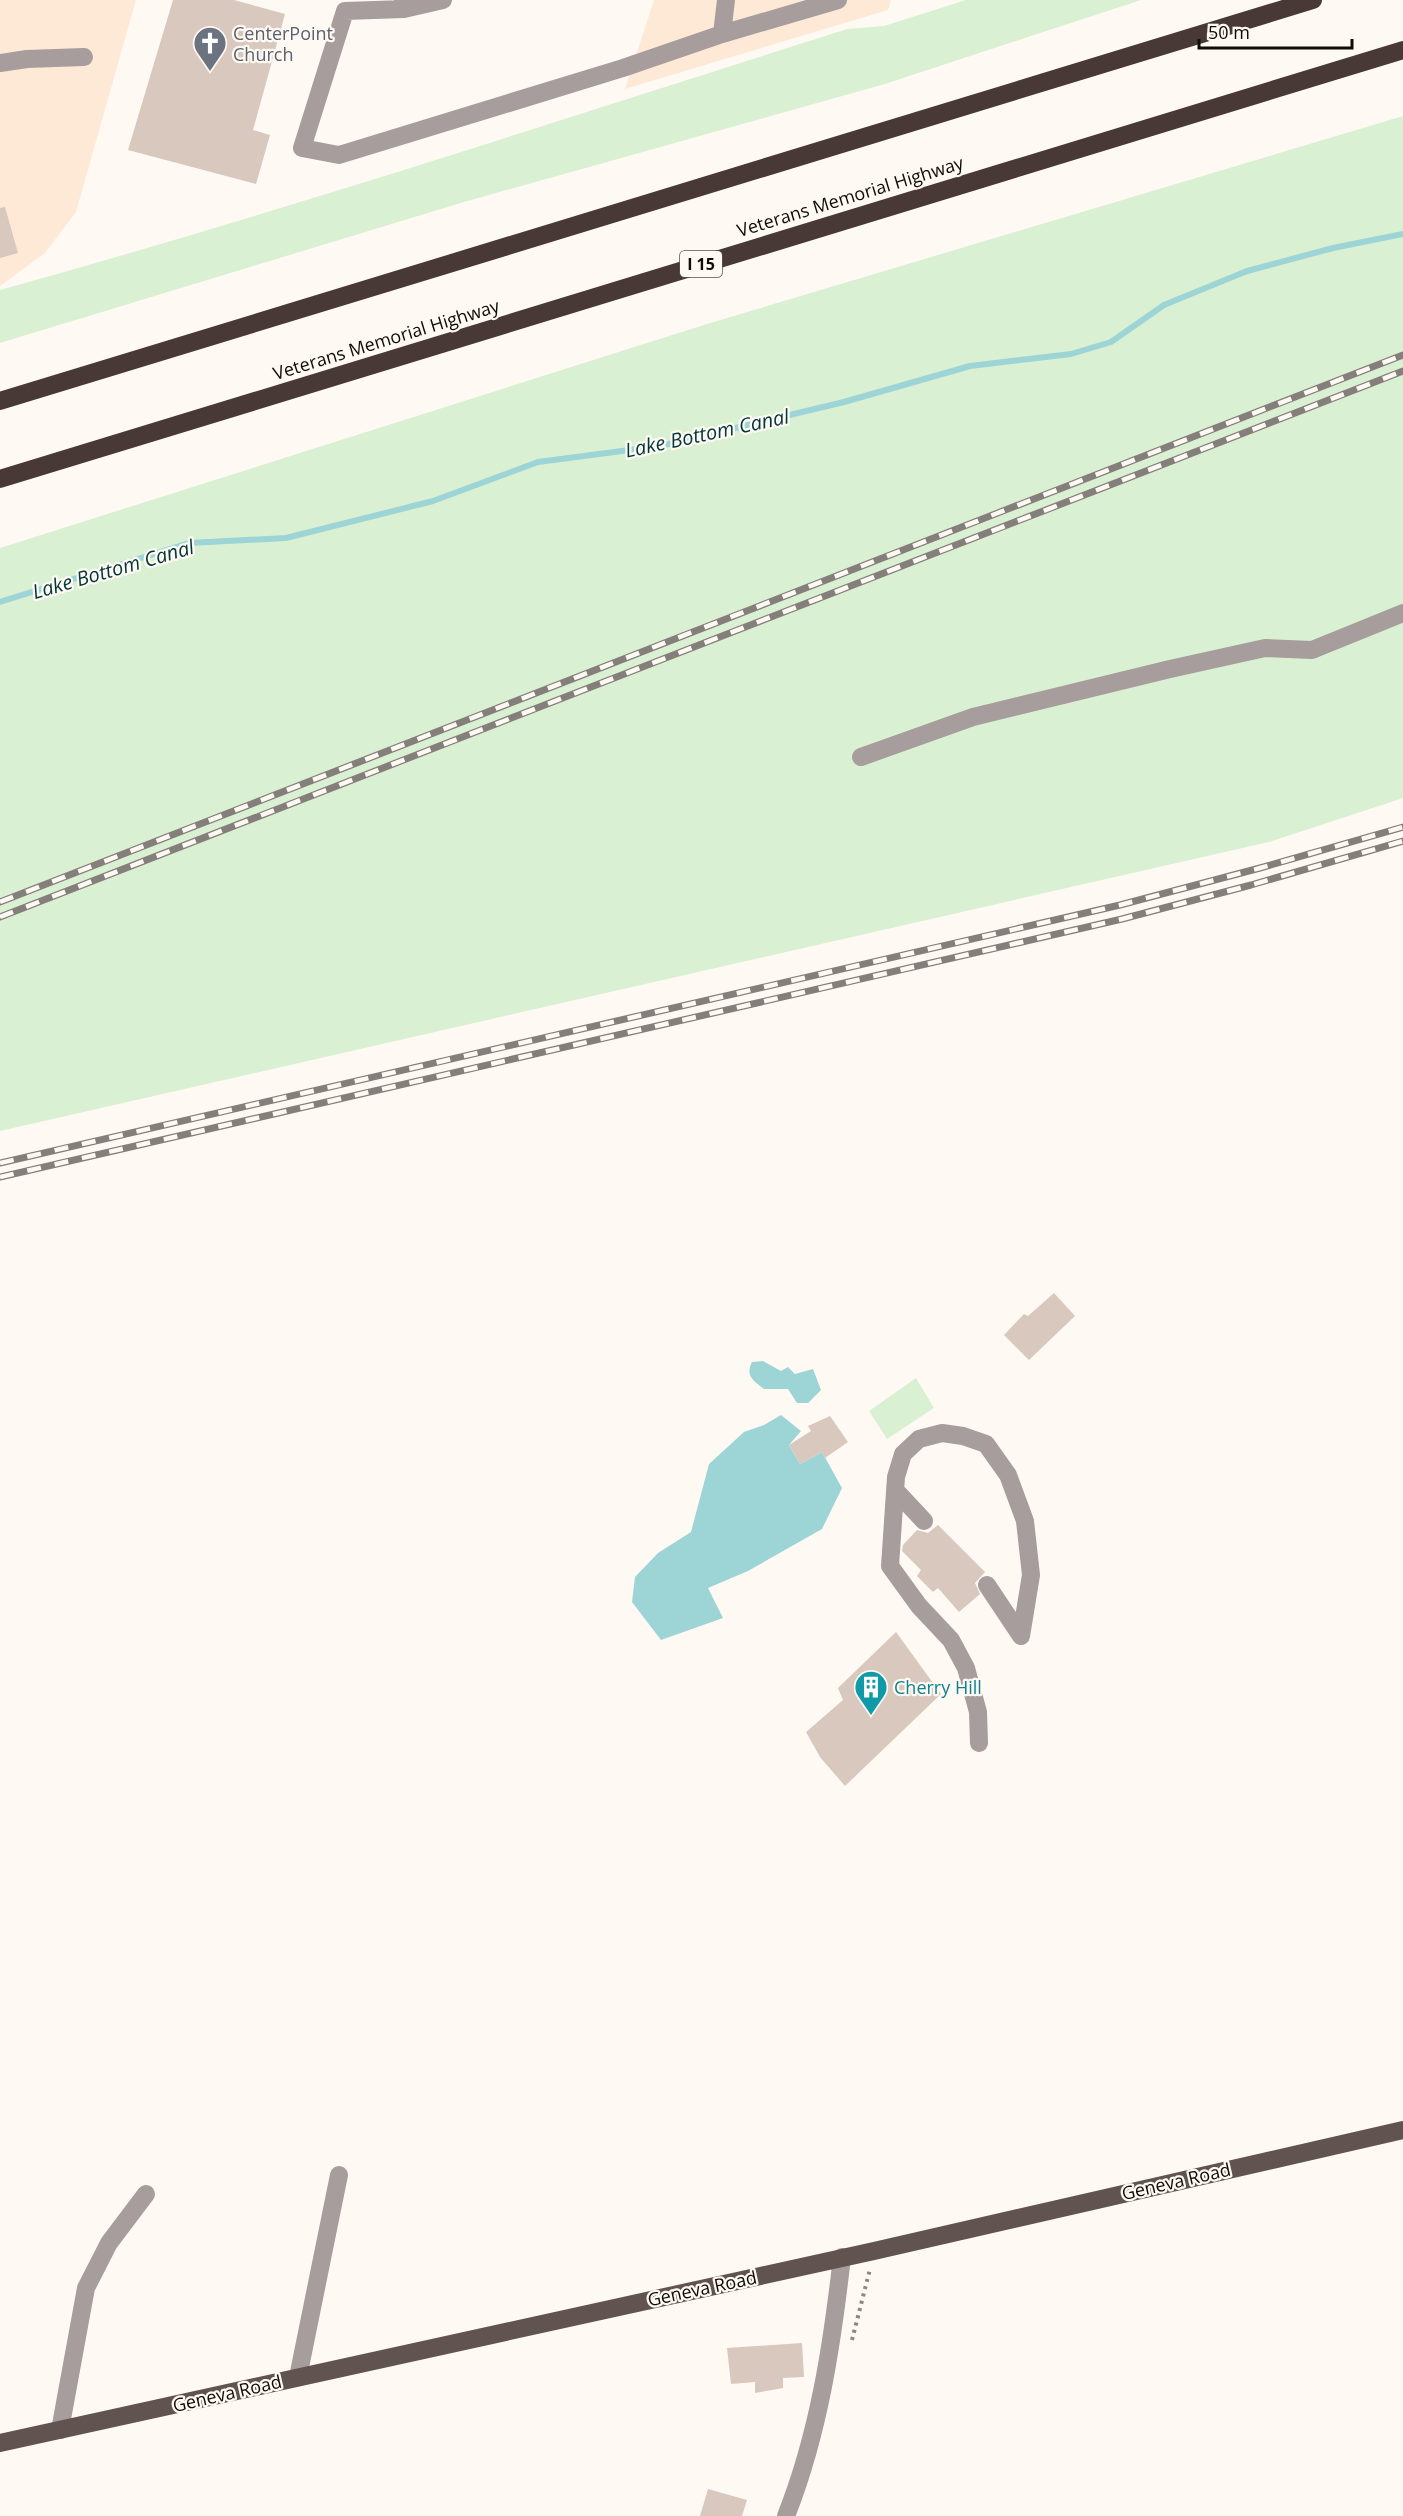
<svg xmlns="http://www.w3.org/2000/svg" width="1403" height="2516" font-family="'Open Sans',sans-serif">
  <rect width="100%" height="100%" fill="#fff9f4"/>
  <path fill="#fee9d7" d="M0 0H136L76 212 45 253 0 286Z
    M654 0H891L888 10 625 89Z"/>
  <path fill="#daf0d3" d="M966 0H1141L885 84 464 202 0 343V290C285 211 566 118 847 29L884 26Z
    M1403 116V798L1269 842 0 1131V548L707 324Z
    M916 1378 934 1408 887 1439 869 1411Z"/>
  <path fill="#9dd4d6" d="M763 1361 781 1371 788 1367 795 1374 813 1369 821 1390 808 1403H797L788 1389H764C753 1380 745 1376 752 1362Z
    M781 1415 801 1431 789 1445 800 1464 822 1452 842 1488 822 1529 748 1571 708 1588 723 1618 661 1640 632 1602 635 1577 658 1553 691 1532 709 1464 744 1432 764 1425Z"/>
  <g fill="none" stroke-linecap="round" stroke-linejoin="round">
    <path stroke="#9dd4d6" stroke-width="6" d="M0 602 189 543 286 538 433 501 538 462 660 446 844 402 970 366 1071 354 1111 342 1164 305 1247 271 1333 248 1403 234"/>
  </g>
  <path fill="#d8c8bd" d="M173 0H234L285 14 253 130 270 135 256 184 128 150Z
    M5 207 18 253 0 258V208Z
    M1054 1293 1075 1316 1029 1360 1004 1335 1024 1314 1028 1316Z
    M830 1416 848 1442 825 1458 822 1452 800 1464 789 1445 811 1431 808 1426Z
    M938 1525 985 1572 975 1583 980 1594 959 1612 938 1588 933 1592 917 1576 921 1570 902 1551 903 1545 917 1530 928 1533Z
    M896 1632 941 1694 845 1786 820 1757 806 1732 843 1700 838 1688Z
    M802 2343 804 2377 783 2378V2388L755 2393V2382L731 2384 727 2348Z
    M708 2489 747 2500 742 2516H700Z"/>
  <g fill="none" stroke-linecap="round" stroke-linejoin="round">
    <path stroke="#8d8783" stroke-width="4" stroke-dasharray="3 4.5" stroke-linecap="butt" d="M852 2340 870 2269"/>
    <path stroke="#a69d9c" stroke-width="18" d="M403 0 404 9 443 0
      M404 9 345 11 302 148 339 155 623 68 722 34 726 0
      M722 34 838 0
      M0 63 27 59 84 57
      M861 757 973 717 1170 669 1265 648 1312 650 1403 613
      M895 1490 924 1521
      M987 1585 1021 1636
      M979 1743 978 1712 966 1668 951 1640 919 1606 890 1566 896 1477 903 1454 919 1439 942 1433 963 1436 986 1444 1008 1475 1025 1521 1031 1575 1021 1636
      M298 2377 339 2175
      M60 2430 86 2288 109 2243 146 2194
      M786 2516C819 2433 832 2345 842 2257"/>
    <path stroke="#615350" stroke-width="18" d="M0 2443 874 2251 1403 2130"/>
    <path stroke="#493936" stroke-width="18" d="M0 401 1313 0
      M0 479 1403 50"/>
    <defs>
      <path id="rail" d="M0 902 1403 355
        M0 917 1403 371
        M0 1163 1120 905 1260 868 1403 827
        M0 1177 1122 919 1251 885 1403 841"/>
    </defs>
    <use href="#rail" stroke="#857f7b" stroke-width="7"/>
    <use href="#rail" stroke="#fff9f4" stroke-width="4.5" stroke-dasharray="14" stroke-linecap="butt"/>
  </g>
  <defs>
    <symbol id="church-pin" viewBox="-11 -11 22 30"><path d="M0 17L-7.5 6A9.5 9.5 0 1 1 7.5 6Z" fill="#6b7280" stroke="#fff9f4"/><path d="M-1.2-6h2.4v3.5h3.3v2.4h-3.3V6h-2.4V-.1h-3.3v-2.4h3.3Z" fill="#fff"/></symbol>
    <symbol id="building-pin" viewBox="-11 -11 22 30"><path d="M0 17L-7.5 6A9.5 9.5 0 1 1 7.5 6Z" fill="#0f9aa8" stroke="#fff9f4"/><path d="M-4-6H4V6H1V3H-1V6H-4ZM-2.5-4.3h1.7v1.8h-1.7ZM.8-4.3h1.7v1.8H.8ZM-2.5-1h1.7V.8h-1.7ZM.8-1h1.7V.8H.8Z" fill="#fff"/></symbol>
  </defs>
  <g fill-rule="evenodd">
    <use href="#church-pin" x="191" y="24" width="38" height="52"/>
    <use href="#building-pin" x="852" y="1668" width="38" height="52"/>
  </g>
  <g text-anchor="middle" dominant-baseline="central" stroke-width="4.5" stroke-linejoin="round" paint-order="stroke">
    <rect fill="#fff9f4" stroke="#58524e" stroke-width="1.5" x="680" y="251" width="42" height="26" rx="4.5"/>
    <g font-size="16" font-weight="bold" fill="#100b07">
      <text x="701" y="264">I 15</text>
    </g>
    <g font-size="18" fill="#5b616d" stroke="#fff9f4" text-anchor="start">
      <text x="233" y="33">CenterPoint<tspan x="233" dy="21">Church</tspan></text>
    </g>
    <g font-size="18" fill="#100b07" stroke="#fff9f4">
      <text transform="translate(850 196) rotate(-17)">Veterans Memorial Highway</text>
      <text transform="translate(386 339) rotate(-17)">Veterans Memorial Highway</text>
      <text transform="translate(1176 2181) rotate(-13)">Geneva Road</text>
      <text transform="translate(702 2288) rotate(-12)">Geneva Road</text>
      <text transform="translate(227 2393) rotate(-13)">Geneva Road</text>
    </g>
    <g font-size="18" fill="#0d838f" stroke="#fff9f4" text-anchor="start">
      <text x="894" y="1687">Cherry Hill</text>
    </g>
    <g font-size="20" font-style="italic" fill="#003739" stroke="#fff9f4">
      <text transform="translate(707 433) rotate(-12)">Lake Bottom Canal</text>
      <text transform="translate(113 569) rotate(-16)">Lake Bottom Canal</text>
    </g>
  </g>
  <path d="M1199 39v9h153v-9" fill="none" stroke="#100b07" stroke-width="3"/>
  <text x="1208" y="39" font-size="18" fill="#100b07" stroke="#fff9f4" stroke-width="4.5" paint-order="stroke">50 m</text>
</svg>
